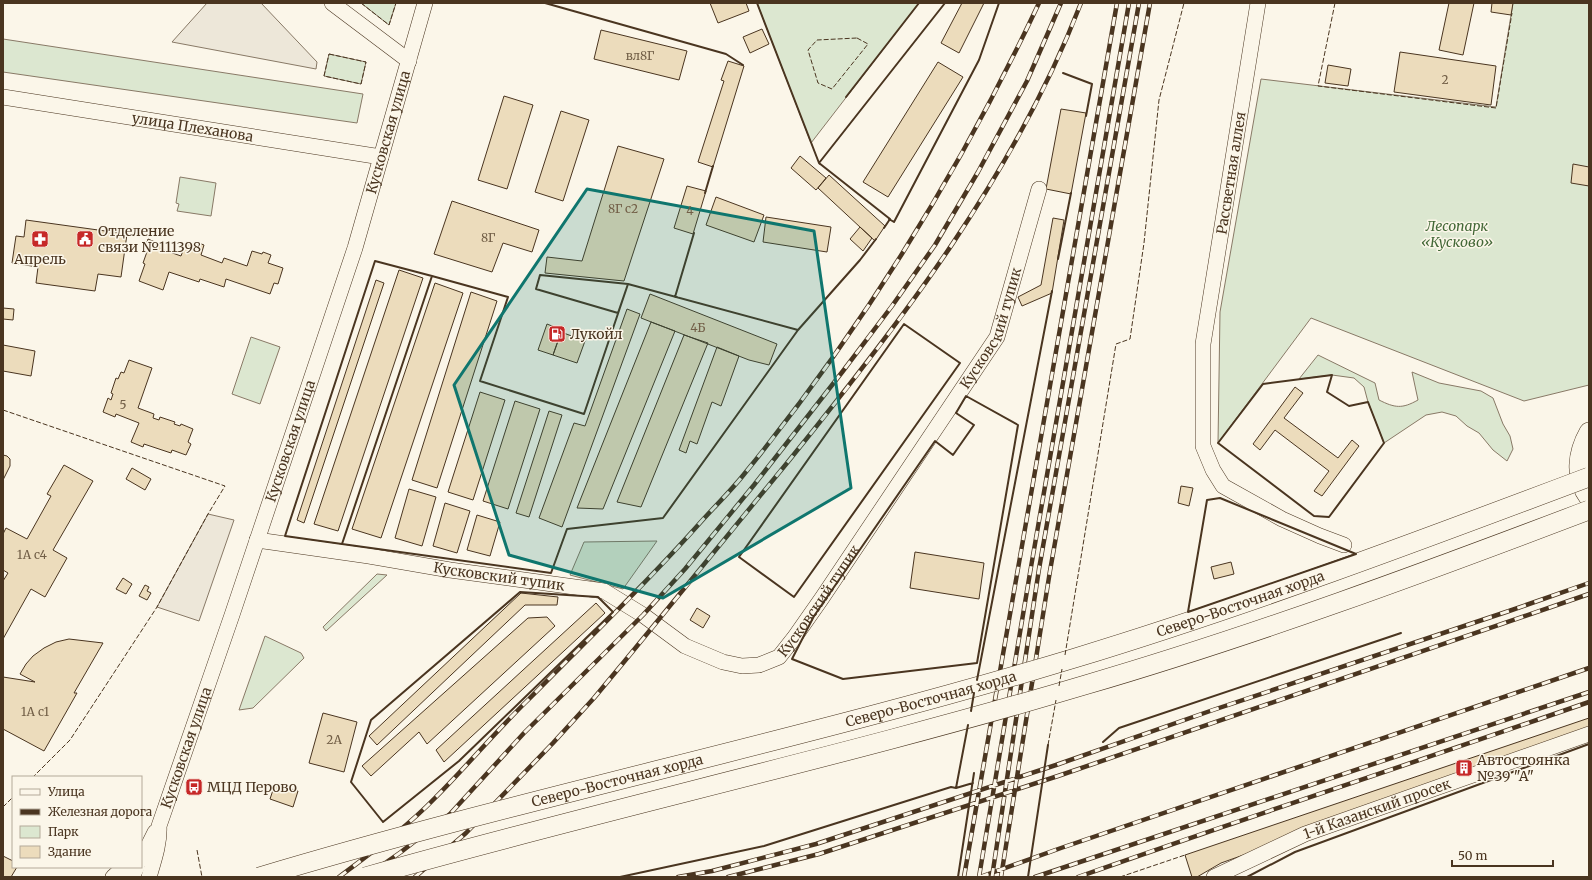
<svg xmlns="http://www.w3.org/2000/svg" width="1592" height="880" font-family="Merriweather,serif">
  <rect width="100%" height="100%" fill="#fbf6e9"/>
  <path fill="#dce7d0" stroke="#887966" d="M361 3H396L389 25Z
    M757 3H919L811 143Z
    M1513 3H1589V385L1524 401 1311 318 1218 443 1220 312 1261 79 1496 107Z
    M3 39 363 94 357 123 3 72Z
    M329 54 366 62 361 84 324 76Z
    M180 177 216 183 211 216 177 211 179 204 176 203Z
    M251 337 280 347 260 404 232 394Z
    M1318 355 1375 383 1379 400C1395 408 1402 409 1418 400L1412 372 1439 383 1481 391 1493 398 1503 424 1510 436 1513 449 1507 461 1493 450 1479 433 1467 426 1456 416 1442 412 1426 415 1384 443 1368 402 1364 387 1354 378 1332 375 1299 379Z
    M657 541 623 589 570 575 584 542Z
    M377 574 387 575 326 631 323 627Z
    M265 636 301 653 304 658 253 708 239 710Z"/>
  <path fill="#ede7d9" stroke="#887966" d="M207 3H261L317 62 316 69 172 42Z
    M208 514 234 520 199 621 157 607Z"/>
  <path fill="#ecdcbc" stroke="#4a3520" d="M710 3H746L749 11 718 23Z
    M962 3H984L959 53 941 43Z
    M1449 3H1474L1463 55 1439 50Z
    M1492 3H1513L1511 15 1491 12Z
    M762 29 769 44 750 53 743 37Z
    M601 30 687 51 679 80 594 59Z
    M1400 52 1496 66 1491 105 1394 92Z
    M728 61 744 66 713 167 698 162 724 81 721 80Z
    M938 62 963 77 888 197 863 182Z
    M1328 65 1351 69 1348 86 1325 83Z
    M504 96 533 105 507 189 478 180Z
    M1061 109 1086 113 1071 194 1046 189Z
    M561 111 589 120 563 201 535 192Z
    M618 146 664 159 624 281 545 273 547 257 582 261Z
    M800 156 826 178 816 190 791 168Z
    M1573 164 1589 167V186L1571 183Z
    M829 175 885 226 875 241 818 188Z
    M687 186 706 191 693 234 674 228Z
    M716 197 764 215 754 242 706 225Z
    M452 201 539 230 532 252 503 243 492 272 434 254Z
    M766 217 831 227 827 252 763 242Z
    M1053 218 1064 220 1052 293 1022 306 1018 297 1041 285Z
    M26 220 127 234 121 277 98 274 95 291 36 283 38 267 12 263 16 236 24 237Z
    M860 227 872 238 863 251 850 239Z
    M148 239 162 245 161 249 181 256 186 242 195 245 196 242 204 245 201 255 222 263 224 258 247 266 252 251 262 254 263 252 271 255 268 263 283 268 278 284 274 283 270 294 226 279 224 287 200 279 199 282 169 272 163 290 139 281 145 264 143 263 148 249 145 248Z
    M399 270 423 278 338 531 314 524Z
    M376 280 384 283 304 523 297 520Z
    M435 283 463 293 381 538 352 529Z
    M471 292 497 301 437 488 412 480Z
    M650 294 777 344 769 365 749 360 641 318Z
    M3 308 14 309 13 320 3 319Z
    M627 309 640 314 562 527 539 518 574 423 585 426Z
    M651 322 675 331 603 509 577 508Z
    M547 324 562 330 553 355 538 350Z
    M561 332 585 341 577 363 553 355Z
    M684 335 708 343 641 507 617 502Z
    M3 345 35 351 31 376 3 371Z
    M717 347 739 356 721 406 712 402 697 444 690 441 686 453 679 450Z
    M129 360 152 368 138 408 154 414 153 418 159 420 160 417 175 422 174 424 180 426 181 424 193 429 188 442 191 444 186 455 172 450 171 453 144 444 143 447 131 442 139 423 116 414 115 417 103 412 108 398 111 400 113 394 111 393 116 378 118 379 121 372 124 373Z
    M1295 387 1303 393 1284 418 1338 458 1352 440 1359 446 1322 496 1314 491 1329 471 1275 430 1260 450 1253 444Z
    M480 392 505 400 473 500 448 492Z
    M515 401 540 409 508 509 483 501Z
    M549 411 562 415 529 517 516 513Z
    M3 455 7 456 10 459V466L3 480Z
    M64 465 93 481 53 550 67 558 45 597 31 589 3 639V581L8 573 3 570V534L6 528 27 539 51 496 47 494Z
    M132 468 151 479 145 490 126 479Z
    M1181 486 1193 488 1189 506 1178 503Z
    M409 489 436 497 422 546 395 538Z
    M445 503 470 511 457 553 433 546Z
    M477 515 500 522 490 556 467 550Z
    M915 552 984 563 979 599 910 588Z
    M1231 562 1234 574 1214 579 1211 567Z
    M123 578 132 584 126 594 116 589Z
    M145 585 149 587 147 591 151 593 147 600 139 596Z
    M521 593 558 597 557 605H525L377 745 369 736Z
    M596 603 605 613 444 762 436 750Z
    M697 608 710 616 703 628 690 620Z
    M547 617 555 626 427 744 419 732 371 776 362 766 528 618Z
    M69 639 103 643 74 693H77L44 751 3 729V677L35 682 20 674 26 664 33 656 44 648 56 642Z
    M323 713 357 722 344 772 309 763Z
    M1589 718V732L1221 863 1197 877H1192L1185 855Z
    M275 784 298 791 293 807 270 799Z
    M3 856 13 861V867H17L11 877H3Z"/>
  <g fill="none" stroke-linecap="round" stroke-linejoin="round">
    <defs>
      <g id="minor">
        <path d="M332 3 409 61"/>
        <path d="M1258 3 1203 344V446L1213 470 1223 486 1282 519 1320 536 1344 545"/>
        <path id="s1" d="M3 97 381 157"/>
        <path id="s2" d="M257 540 369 556 450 570 604 591 643 615 685 646 723 662 742 666 759 665 779 657 794 638 822 598 997 337 1039 189"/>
        <path d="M141 860 155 832"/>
        <path d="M113 877 124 867"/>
        <path d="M132 877 137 867"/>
        <path id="s3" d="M149 877C154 860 160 843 159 826L232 615 355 248 425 3"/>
        <path id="s4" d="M1214 877 1305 834 1589 734"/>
      </g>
      <path id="major" d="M1589 432C1577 453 1574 478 1589 498"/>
    </defs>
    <use href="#minor" stroke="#4a3520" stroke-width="16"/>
    <use href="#major" stroke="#4a3520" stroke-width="20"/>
    <use href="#minor" stroke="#fbf6e9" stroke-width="15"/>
    <use href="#major" stroke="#fbf6e9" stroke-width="19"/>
    <defs>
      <path id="rail" d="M339 877C372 852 406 828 435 798 467 766 496 731 529 699 586 641 645 585 699 524 714 507 731 491 745 473 862 329 960 171 1039 3
        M365 877 401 852 450 814 524 733 643 615 685 569 754 485 843 371 892 306 935 245 978 172 1027 81 1061 3
        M415 877 466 833 553 743 594 698C659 620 723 541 787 463 902 321 1015 174 1081 3
        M678 877 712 871 816 844 1056 765 1213 710 1509 611 1589 583
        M728 877 819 854 1058 776 1589 594
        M964 877 1117 3
        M979 877 1031 567 1129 3
        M980 877 1061 848 1589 668
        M992 877 1039 569 1139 3
        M1001 877 1050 571 1150 3
        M1035 877 1589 692
        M1078 877C1248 817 1419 761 1589 702"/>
    </defs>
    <use href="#rail" stroke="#4a3520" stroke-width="4.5"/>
    <use href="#rail" stroke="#fbf6e9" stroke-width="3" stroke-dasharray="9" stroke-linecap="butt"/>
    <defs>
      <g id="major-bridge">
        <path id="s5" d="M259 877C529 796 805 740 1075 658 1249 605 1419 541 1589 477"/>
        <path d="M365 877C604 809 847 756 1085 685 1256 635 1423 573 1589 510"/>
      </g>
    </defs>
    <use href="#major-bridge" stroke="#4a3520" stroke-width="20" stroke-linecap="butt"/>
    <use href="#major-bridge" stroke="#fbf6e9" stroke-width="19"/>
    <path stroke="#4a3520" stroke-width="1" stroke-dasharray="5 2" stroke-linecap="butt" d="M361 3 389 25 396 3
      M1335 3 1318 86 1496 108 1512 13
      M857 38 868 44 832 89 818 83 808 50 817 40Z
      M329 54 366 62 361 84 324 76Z
      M3 410 225 486 208 514 157 607 70 740 33 777
      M1065 655 1116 344 1130 339 1144 243 1159 100 1184 3
      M1059 686 1062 669
      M1048 745 1056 700
      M3 807 13 797
      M197 850 202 877
      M1120 877 1185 855"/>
    <path stroke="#4a3520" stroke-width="2" d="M545 3 726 54 743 65
      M757 3 819 163 890 219 884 228
      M1063 73 1092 84 1086 116
      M846 97 919 3
      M820 164 819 163 945 3
      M705 193 713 166
      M889 219 894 222 979 60 999 3
      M1058 259 1071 193
      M375 261 432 276 342 544 285 536Z
      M540 275 628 284 618 313 536 289Z
      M432 276 508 297 480 381 584 414 628 284 798 330 663 518 567 529 551 573 342 544Z
      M677 297H675L694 233
      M904 324 960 363 794 597 739 557Z
      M798 330 860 260 876 239
      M1332 375 1327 392 1349 406 1368 402 1384 443 1329 517 1314 516 1218 443 1263 384Z
      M966 396 1018 425 977 663 843 679 792 659 814 616 935 441 953 455 974 425 956 413Z
      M1220 498 1356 554 1188 612 1207 500Z
      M520 592 598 597 613 612 459 761 383 822 351 782 371 720Z
      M977 680 1052 291
      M971 711 974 693
      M1103 742 1119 728 1401 633
      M956 788 968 725
      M620 877 764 846 951 787 956 788 973 783
      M958 877 974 773
      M1028 877 1048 745
      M1247 877 1295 852 1589 744"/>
  </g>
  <path fill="#0f766e" fill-opacity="0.2" stroke="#0f766e" stroke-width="3" stroke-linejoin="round" d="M587 189 814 231 851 488 663 598 509 555 454 385Z"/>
  <defs>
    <symbol id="pharmacy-square" viewBox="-11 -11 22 22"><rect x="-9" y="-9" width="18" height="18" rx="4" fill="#c62828" stroke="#fbf6e9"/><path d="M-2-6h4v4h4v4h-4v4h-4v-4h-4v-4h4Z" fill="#fff"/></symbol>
    <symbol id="civic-square" viewBox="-11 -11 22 22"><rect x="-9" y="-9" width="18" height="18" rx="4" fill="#c62828" stroke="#fbf6e9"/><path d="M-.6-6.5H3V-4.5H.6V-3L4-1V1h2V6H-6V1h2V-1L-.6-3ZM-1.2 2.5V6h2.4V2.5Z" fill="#fff"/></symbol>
    <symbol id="fuel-square" viewBox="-11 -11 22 22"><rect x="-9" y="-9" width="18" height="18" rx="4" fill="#c62828" stroke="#fbf6e9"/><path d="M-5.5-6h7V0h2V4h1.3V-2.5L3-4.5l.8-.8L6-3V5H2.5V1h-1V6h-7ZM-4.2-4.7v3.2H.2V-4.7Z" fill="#fff"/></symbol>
    <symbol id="building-square" viewBox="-11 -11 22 22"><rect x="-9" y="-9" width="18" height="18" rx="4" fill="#c62828" stroke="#fbf6e9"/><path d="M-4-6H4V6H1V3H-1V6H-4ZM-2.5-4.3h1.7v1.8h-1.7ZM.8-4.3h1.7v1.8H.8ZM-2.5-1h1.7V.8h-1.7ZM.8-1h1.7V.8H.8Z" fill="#fff"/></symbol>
    <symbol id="bus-square" viewBox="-11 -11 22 22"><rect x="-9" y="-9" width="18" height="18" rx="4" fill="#c62828" stroke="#fbf6e9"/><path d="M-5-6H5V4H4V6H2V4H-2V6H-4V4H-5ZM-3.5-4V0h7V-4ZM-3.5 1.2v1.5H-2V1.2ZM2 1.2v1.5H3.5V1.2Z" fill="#fff"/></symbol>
  </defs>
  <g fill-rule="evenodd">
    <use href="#pharmacy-square" x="30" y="229" width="20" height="20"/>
    <use href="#civic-square" x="75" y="229" width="20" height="20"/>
    <use href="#fuel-square" x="547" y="324" width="20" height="20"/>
    <use href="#building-square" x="1454" y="758" width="20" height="20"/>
    <use href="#bus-square" x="184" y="777" width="20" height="20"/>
  </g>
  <g text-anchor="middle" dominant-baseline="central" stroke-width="3" stroke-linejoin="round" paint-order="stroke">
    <g font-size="12" fill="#725f47">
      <text x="640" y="55">вл8Г</text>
      <text x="1445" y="79">2</text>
      <text x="623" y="208">8Г с2</text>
      <text x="690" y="210">4</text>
      <text x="488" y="237">8Г</text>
      <text x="698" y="327">4Б</text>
      <text x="123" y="404">5</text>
      <text x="32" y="554">1А с4</text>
      <text x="35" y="711">1А с1</text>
      <text x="334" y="739">2А</text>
    </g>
    <g font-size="14" fill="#4a3520" stroke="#fbf6e9">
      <text stroke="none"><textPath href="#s1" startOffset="192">улица Плеханова</textPath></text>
      <text stroke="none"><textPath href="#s3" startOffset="783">Кусковская улица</textPath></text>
      <text transform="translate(1231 173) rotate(-81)">Рассветная аллея</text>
      <text stroke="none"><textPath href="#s2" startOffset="941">Кусковский тупик</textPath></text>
      <text stroke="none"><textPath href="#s3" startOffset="459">Кусковская улица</textPath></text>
      <text stroke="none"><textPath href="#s2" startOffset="245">Кусковский тупик</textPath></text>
      <text stroke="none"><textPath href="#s2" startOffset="617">Кусковский тупик</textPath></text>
      <text stroke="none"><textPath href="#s5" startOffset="1019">Северо-Восточная хорда</textPath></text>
      <text stroke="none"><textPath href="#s5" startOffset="695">Северо-Восточная хорда</textPath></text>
      <text stroke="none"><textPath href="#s3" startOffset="135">Кусковская улица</textPath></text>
      <text stroke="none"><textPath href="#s5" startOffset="371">Северо-Восточная хорда</textPath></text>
      <text stroke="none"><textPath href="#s4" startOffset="177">1-й Казанский просек</textPath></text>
    </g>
    <g font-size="14" font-style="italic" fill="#436837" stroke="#fbf6e9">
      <text x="1457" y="226">Лесопарк<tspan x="1457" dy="16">«Кусково»</tspan></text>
    </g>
    <g font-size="14" fill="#4a3520" stroke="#fbf6e9" text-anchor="start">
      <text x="98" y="231">Отделение<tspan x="98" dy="16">связи №111398</tspan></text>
      <text x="40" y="259" text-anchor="middle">Апрель</text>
      <text x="570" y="334">Лукойл</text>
      <text x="1477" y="760">Автостоянка<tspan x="1477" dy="16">№39 "А"</tspan></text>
      <text x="207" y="787">МЦД Перово</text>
    </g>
  </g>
  <rect width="1592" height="880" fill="none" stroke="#4a3520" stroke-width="8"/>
  <rect x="12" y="776" width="130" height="92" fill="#fbf6e9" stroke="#b4a999"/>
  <rect x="20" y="789" width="20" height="6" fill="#fbf6e9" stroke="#b4a999"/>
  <text x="48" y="796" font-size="12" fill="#4a3520">Улица</text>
  <rect x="20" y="809" width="20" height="6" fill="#4a3520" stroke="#b4a999"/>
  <text x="48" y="816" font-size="12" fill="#4a3520">Железная дорога</text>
  <rect x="20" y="826" width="20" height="12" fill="#dce7d0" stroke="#b4a999"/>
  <text x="48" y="836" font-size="12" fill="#4a3520">Парк</text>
  <rect x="20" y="846" width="20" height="12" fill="#ecdcbc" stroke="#b4a999"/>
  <text x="48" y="856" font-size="12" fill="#4a3520">Здание</text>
  <path d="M1452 860v6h101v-6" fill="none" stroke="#4a3520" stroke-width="2"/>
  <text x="1458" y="860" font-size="12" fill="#4a3520" stroke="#fbf6e9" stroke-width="3" paint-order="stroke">50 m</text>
</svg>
